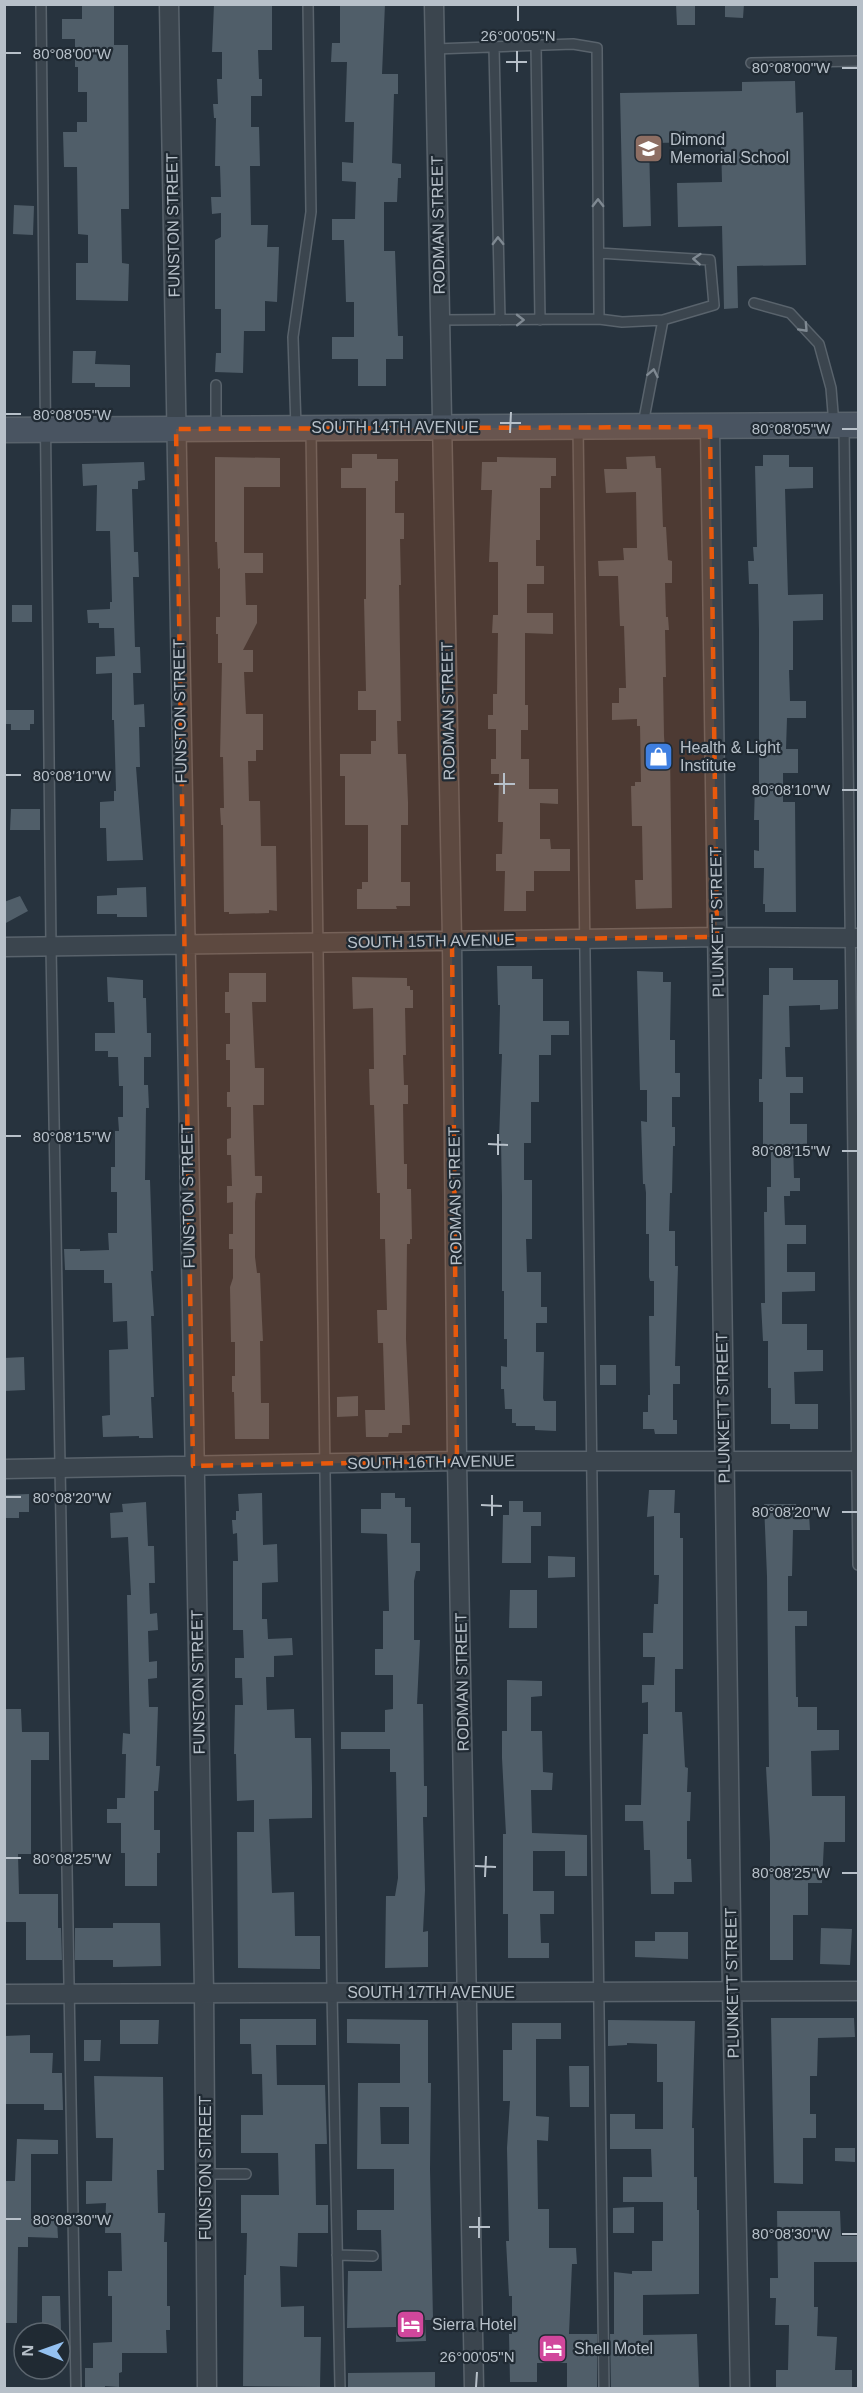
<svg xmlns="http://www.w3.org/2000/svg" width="863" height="2393" font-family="Helvetica,sans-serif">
  <rect width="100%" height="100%" fill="#27333e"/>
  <path fill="#505e69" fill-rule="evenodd" d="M82 4H114V45H128L129 209H121L122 263 129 264 128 301 76 300V263H88V235L78 234 77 167H64L63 132H77V122H87V92H78V67H75V39H62V19H82Z
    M214 4 272 6V50H258L259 79H262V96H251V127H259L260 166H250L251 225H268L267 247H279L277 302 265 301V331H244L243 373 215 372 216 353H221V309H215V240L221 237V213L212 214 211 197H221L220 166H215L216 118H214L213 104H218L217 79H222V52H212Z
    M340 4H385L382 74H398V94H394L392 163 401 164V178H398L397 202H384V251H395L398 336H403V359H386V386H358V359H332V337H354V302H346L344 240H332V219H355L356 182 342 181V162L353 163 354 122H345L347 62H331L332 43H340Z
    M676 4H695V25H677Z
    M725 4H744L743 18 725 17Z
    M795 81 796 113 803 112 806 265 737 266 738 308 724 309 722 226 678 227 677 183 722 182 721 142 649 143 651 226 623 227 620 93 742 91V82Z
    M14 205 34 206 33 235 13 234Z
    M73 351H96L95 364 130 365V387H95V383H72Z
    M352 454H377V459H398V481H395V513H404V539H400L401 585H399L401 721H397L398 754H406L408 802V825H401V882H410V906H396L397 909H357V889H362V882H368V825H345V776H340V754H371V741H376V710H358V691H366L364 599H366V488H341V468H352Z
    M763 455H789V467H813V488L785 489 788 595 823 594V620L793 621V670H789L790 701H806V718H787L786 749H798V773H783V802H795L796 912H765V904H763L764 868H754V850L759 851V820H754L755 783H759V630L758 584H749L748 561H754L753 547H757L755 466H763Z
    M655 456 656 468H661L663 527H666L668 560 672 561V583H665L666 617H668L669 630H665L666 677H663L664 736 665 750H670L672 908 636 909 635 880H643L642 826H632L631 786H635V782H641L640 726H637V719L612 720V703H619V688H626L624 626H620L618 576H599L598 561 624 560 623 548H637L636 492 606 493 604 469H627L626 457Z
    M215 457 280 458V487H244V553H263V573H245L246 605H257V623L243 650H253V672H244L246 714H263V750H256V761H248L249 801H260L261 846H276L277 911 269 910V913L229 914V912H224L223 825H221L220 808H224L223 757H220L222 663H218V634H216V617H220V568L218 569 217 542H215Z
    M497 457 556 458V476H551V488H540V540H536V566H544V584H527V613H553V634L525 633V705H528V730H521V759H529V789H558V804L540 803V839H550L551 849H570V871H534V891H526V911H504L505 871H496V854H502L503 822H498L499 774H491V759H496V729H488V715H493V694H497L498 633H492L493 615H498V562H489L492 490H481L482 462H497Z
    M144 462 145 480 138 481V489H132L134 552H138L139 577H133L135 647H140L141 673H133L134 705 144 704 145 727H139L140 767H136L143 860 107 861 106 828H100V802L114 801V791H116L114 720H112V673L96 674V657L115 656 114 628H99V623H88L87 610 110 609V602H112L110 531H96L97 485 83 486 82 464Z
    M12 605H32V622H12Z
    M6 710H34V724H30V730H11V724H6Z
    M11 809H40V830H10Z
    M146 887 147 917H117V914H97V896L117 895V888Z
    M20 896 28 911 4 924V902Z
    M497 966H532V979H543V1021H569V1035H551V1055H539V1102H531V1143H524V1180H532V1239H526L527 1272H541V1307H547V1323H536V1352H544L543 1398 544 1401H556V1431L535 1430V1426H516V1423H512V1409H505L504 1389H501V1366L507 1367V1339H504V1291H502V1197L501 1141H499L502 1054H499L500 1005H498Z
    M769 968H793V980H838V1009L820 1010V1005L789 1006 790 1047H785L786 1077H803V1093H790V1124H807V1144H793L794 1178H800V1191H790V1196H784L785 1225H806V1244H787V1272H815V1291L782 1292V1324H807V1350H823V1371L794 1372 795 1404H818V1429H790V1424H771V1388H768V1341H763L761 1303H765L764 1212H767V1187H771V1150H763V1102H759V1079H762L763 995H769Z
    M637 971 663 972V982H671L670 1040H675V1073H680V1097H672V1127H675V1146H673L672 1193H670L669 1231H675V1266H678L675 1366H680V1384H673V1420H677V1434H655L654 1429H643V1412H648V1395H650L649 1316H654V1281H650L649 1277V1234H646V1193L645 1184H643L641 1121 647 1122V1090H640Z
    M229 973H266V1002H252L255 1068H264V1105H253L255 1176H262V1193H256L255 1202V1257L257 1273H260L262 1321 263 1341H260L261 1403H269V1439H235L234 1392H232V1376H235V1342H231L230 1287 233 1278V1249H229V1234H233V1202L227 1203V1186H232L231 1155H227V1139L231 1138V1107H227V1092H230V1060H226V1044H230V1013H225V992H229Z
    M107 977 143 980V998H146L147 1033H151V1057H144V1085H148L149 1108H146L145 1180H150L153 1271H151L154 1316H151L154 1397H151L153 1438H139V1436L103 1437 102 1416 110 1415 109 1350 128 1349 127 1321 113 1322 112 1283H104V1270H65L64 1249H80V1251L109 1250 108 1233H117V1192H111V1167H115V1131H119L118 1117H123V1086H119L118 1057H108V1051H95V1033H115L114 1002H108Z
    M352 977 407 978V986H410V990H413V1008H405L406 1055H403L404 1085H408V1104H403L404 1164H407V1189H411L412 1239H410V1244H407L406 1339 410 1425H402V1433H389L388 1437H366L365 1410H385L383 1343H378L377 1310H387L385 1239H380V1193H377L374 1105H370L369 1069H374L373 1008 353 1009Z
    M24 1357 25 1390 4 1391V1358Z
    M600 1365H616V1385H600Z
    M358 1396V1416L337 1417V1397Z
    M649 1490H675L674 1513H680V1538H683V1669H675V1712H682L685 1767 688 1768 687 1792H691L690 1821H687V1859H691L692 1882H674V1894H651L650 1850H644L643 1821H625V1805H641L643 1734H648V1702L642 1703V1685H654L655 1657H643V1633H653L654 1604H658L659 1575H654V1516L647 1517Z
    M262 1493 263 1545 277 1544 278 1582 262 1583V1619H267L268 1639 292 1638 293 1655 274 1656V1677H266L267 1710 294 1709 295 1738H311L312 1787V1818L269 1819 272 1893 294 1892 295 1936H320V1969L238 1968 237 1832H254V1800L237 1801 236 1754H234L235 1705H243L242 1678H235V1658H244L243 1630H233V1561H238L237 1533 233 1534 232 1520H236V1511H239L238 1494Z
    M381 1493H395V1498H405V1507H411V1543H420V1571H416L414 1581V1640H420L417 1704H423L424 1786H427V1817H423L425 1890 423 1932 428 1931V1967L385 1968 386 1896H395L398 1878 396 1772H390V1749H341V1732H385V1710L393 1709V1675H375V1649H383V1611H389L387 1534 361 1533V1509H381Z
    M29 1494V1512H19V1518H4V1495Z
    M509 1501H523V1512H541V1526H531V1563H502L503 1515H509Z
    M146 1502 148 1546H154L155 1583H149L150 1614 157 1613 158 1630 148 1631 149 1662 157 1661V1678L148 1679 149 1707H158L156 1766H160L158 1791H154V1830H160V1853H157V1886H125V1853H121V1823H107V1809H117V1798H125L126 1754H122L123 1733 130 1734 127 1595H131L128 1537 111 1538 110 1513 123 1512 122 1504Z
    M764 1504H796V1515H809L810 1530H793L792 1576H788V1611H807V1626H795L796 1697H798V1707H817V1730H839V1750L811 1751 812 1796H845V1842H824L822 1883H808V1915H793V1960H770V1842L766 1767H769L767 1576Z
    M548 1556 575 1557V1577L548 1578Z
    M510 1590H537V1628H509Z
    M507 1680 542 1681V1696L531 1697V1731H542L543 1772 553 1773 552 1790H531L532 1833 587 1835V1876H565V1851H533V1891H554V1914H540L541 1943H549V1958H508V1914H503V1834H506L502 1758V1731H507Z
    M4 1709H21L22 1732H49V1760H31V1854H18L19 1894H58V1928H61L62 1960H26V1922H4Z
    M113 1923H160L161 1966 113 1967V1960H75V1928H113Z
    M821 1928 852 1929 850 1965 820 1964Z
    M655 1932H688V1959L635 1957V1941H655Z
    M771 2018H854L855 2037 818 2038 817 2076H810V2114H816V2138H803V2184L774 2183Z
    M240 2019H316V2045H276L277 2085H325L327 2144H315L316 2205H328V2233H298L297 2267 280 2266 281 2307 304 2306V2337H321L320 2387 243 2386 244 2275H246L247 2233H241V2195H279L278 2153H241V2115H263L262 2074H252L251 2044H240Z
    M347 2019 428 2020V2083H431L430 2169 433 2320H425L426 2341 396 2342V2327L347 2328 348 2271H382L381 2230H357V2210H394V2169H357L358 2083H400V2044L347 2043ZM380 2107H409V2144H381Z
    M120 2020H159L158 2044H120Z
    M608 2020 695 2021 692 2128H694V2177H697V2210H699V2294L643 2295V2335L697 2334 699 2388H611L610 2334H614V2272L632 2274V2271H652V2241H663V2202H623V2177H652L651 2149H610V2114H635V2129H663V2082H657V2044L627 2043V2045L608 2046Z
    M512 2023H561V2039H536V2116L549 2117 548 2141 537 2140 538 2209H549V2248H576L577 2264H572L569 2334H597V2388H567V2363H537V2382H510L509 2334H512V2296H509L506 2241H509L507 2148 510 2101H503V2050H512Z
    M30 2035V2053H53L52 2073H62L63 2110H44V2104H4V2036Z
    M84 2040H101L100 2061H84Z
    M569 2066H589V2107H570Z
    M94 2076 163 2077 164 2170H157L158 2213H165L164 2242H167V2306H170V2330H166L167 2353H122V2372L119 2373V2387L105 2386V2388H85V2368H93V2343L112 2342V2296H108V2271H122L121 2233H105L106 2203 86 2204V2181H112L113 2138H96Z
    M17 2139 58 2140V2154H31V2219L57 2220 58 2238 28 2237V2247H18L17 2323H4V2181H15Z
    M835 2148H855V2162L835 2161Z
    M634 2207V2233H613V2208Z
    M777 2211H840L841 2236H858V2262H814V2307H818L817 2336 837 2337 835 2370H852V2388H776V2370H788L789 2325H775L776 2298H770V2278H778Z
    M42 2296H60L61 2330H42Z
    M435 2372V2388H348V2373Z"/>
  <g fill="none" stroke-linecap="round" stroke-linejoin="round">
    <defs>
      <path id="lane" d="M41 4 51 946 76 2388
        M536 45 540 320
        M494 47 500 320
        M435 49 573 44 597 48 599 319 440 320
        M751 63 858 61
        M599 253 710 260 714 305 663 320 622 322 599 319
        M754 303 790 313 819 344 831 388 834 425
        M216 385V428
        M643 424 663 320
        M296 427 293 337 311 212 308 4
        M578 427 604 2388
        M844 427 858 1565
        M311 430 332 1992 340 2388
        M205 2174H246
        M337 2255 373 2256"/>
      <path id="street" d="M169 4 204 1992 207 2388
        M434 4 452 940 457 1461 474 2388
        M710 427 732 1991 740 2388
        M4 947 717 937 858 938
        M4 1469 457 1461H858
        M4 1994 858 1991"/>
      <path id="secondary" d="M4 430 858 425"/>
    </defs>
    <use href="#lane" stroke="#59636c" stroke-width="12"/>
    <use href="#street" stroke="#59636c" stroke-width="21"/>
    <use href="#secondary" stroke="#59636c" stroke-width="27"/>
    <use href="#lane" stroke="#3b454e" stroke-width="9"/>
    <use href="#street" stroke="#3b454e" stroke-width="18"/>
    <use href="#secondary" stroke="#495461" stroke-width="24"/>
  </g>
  <defs><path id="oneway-chevron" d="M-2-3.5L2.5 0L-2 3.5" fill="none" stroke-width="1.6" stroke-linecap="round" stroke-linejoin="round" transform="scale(1.5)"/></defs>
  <g stroke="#7f8992">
    <use href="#oneway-chevron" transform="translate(598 203) rotate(-90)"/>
    <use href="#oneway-chevron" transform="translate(498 241) rotate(-91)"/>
    <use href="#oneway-chevron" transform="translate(697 259) rotate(-176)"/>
    <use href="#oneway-chevron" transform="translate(520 320) rotate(-1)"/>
    <use href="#oneway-chevron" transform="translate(804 328) rotate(47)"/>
    <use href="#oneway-chevron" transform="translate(653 373) rotate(-79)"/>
  </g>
  <path fill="#e8590c" fill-opacity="0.2" stroke="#e8590c" stroke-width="4.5" stroke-dasharray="12 8" stroke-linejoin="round" d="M710 427 717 937 452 940 457 1461 193 1466 176 429Z"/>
  <path fill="none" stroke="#b7c0c9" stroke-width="2" d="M518 21V6M6 53H21M506 62H527M842 68H857M517 72V51M6 414H21M500 423H521M842 429H857M510 433 511 412M6 775H21M494 784H515M842 790H857M504 794V773M6 1136H21M488 1144 508 1145M842 1151H857M498 1155V1134M6 1497H21M481 1505 502 1506M842 1512H857M492 1516V1495M6 1858H21M475 1866 496 1867M842 1873H857M485 1877 486 1856M6 2219H21M469 2227H490M842 2234H857M479 2238V2217M476 2387 477 2372"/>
  <defs>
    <symbol id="school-square" viewBox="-11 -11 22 22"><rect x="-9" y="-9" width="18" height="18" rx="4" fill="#8d6e63" stroke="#202a33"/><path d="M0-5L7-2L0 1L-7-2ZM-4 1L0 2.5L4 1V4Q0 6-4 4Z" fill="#fff"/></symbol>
    <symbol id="shop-square" viewBox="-11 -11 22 22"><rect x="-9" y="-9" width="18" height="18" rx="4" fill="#3f7fe0" stroke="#202a33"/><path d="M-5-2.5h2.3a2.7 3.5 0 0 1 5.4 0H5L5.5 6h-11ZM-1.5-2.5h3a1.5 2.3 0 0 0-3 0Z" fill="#fff"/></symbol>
    <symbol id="hotel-square" viewBox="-11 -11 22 22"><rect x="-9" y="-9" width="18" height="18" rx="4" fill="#d1479c" stroke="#202a33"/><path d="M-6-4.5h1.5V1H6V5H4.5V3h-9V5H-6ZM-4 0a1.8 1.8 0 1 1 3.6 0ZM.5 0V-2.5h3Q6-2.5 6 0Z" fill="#fff"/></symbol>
  </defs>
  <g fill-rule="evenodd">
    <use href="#school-square" x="632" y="132" width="33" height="33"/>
    <use href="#shop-square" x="642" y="740" width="33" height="33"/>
    <use href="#hotel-square" x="394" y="2308" width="33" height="33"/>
    <use href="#hotel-square" x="536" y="2332" width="33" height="33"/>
  </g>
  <g text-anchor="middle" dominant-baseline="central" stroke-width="4.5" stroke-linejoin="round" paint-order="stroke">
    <g font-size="16" fill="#b7c0c9" stroke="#202a33" text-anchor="start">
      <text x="670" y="139">Dimond<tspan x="670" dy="18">Memorial School</tspan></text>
      <text x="680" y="747">Health &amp; Light<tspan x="680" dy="18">Institute</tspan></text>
      <text x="432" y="2324">Sierra Hotel</text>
      <text x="574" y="2348">Shell Motel</text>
    </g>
    <g font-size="16" fill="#b7c0c9" stroke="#202a33">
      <text transform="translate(173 225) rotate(-91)">FUNSTON STREET</text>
      <text transform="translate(438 225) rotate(-91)">RODMAN STREET</text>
      <text x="395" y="427">SOUTH 14TH AVENUE</text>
      <text transform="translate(180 711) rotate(-91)">FUNSTON STREET</text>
      <text transform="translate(448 711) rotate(-91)">RODMAN STREET</text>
      <text transform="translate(717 922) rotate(-91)">PLUNKETT STREET</text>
      <text transform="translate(431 941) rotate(-1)">SOUTH 15TH AVENUE</text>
      <text transform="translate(188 1196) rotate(-91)">FUNSTON STREET</text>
      <text transform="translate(455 1196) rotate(-91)">RODMAN STREET</text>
      <text transform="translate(723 1408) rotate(-91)">PLUNKETT STREET</text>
      <text transform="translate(431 1462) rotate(-1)">SOUTH 16TH AVENUE</text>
      <text transform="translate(198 1682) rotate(-91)">FUNSTON STREET</text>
      <text transform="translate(462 1682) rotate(-91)">RODMAN STREET</text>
      <text transform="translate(732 1983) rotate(-91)">PLUNKETT STREET</text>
      <text x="431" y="1992">SOUTH 17TH AVENUE</text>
      <text transform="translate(205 2168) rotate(-90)">FUNSTON STREET</text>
    </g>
  </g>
  <g font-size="15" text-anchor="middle" fill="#b7c0c9" stroke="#202a33" stroke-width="4.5" stroke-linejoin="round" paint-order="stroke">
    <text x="518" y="41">26°00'05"N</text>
    <text x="72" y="59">80°08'00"W</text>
    <text x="791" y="73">80°08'00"W</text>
    <text x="72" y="420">80°08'05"W</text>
    <text x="791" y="434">80°08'05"W</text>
    <text x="72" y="781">80°08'10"W</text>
    <text x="791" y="795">80°08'10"W</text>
    <text x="72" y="1142">80°08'15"W</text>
    <text x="791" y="1156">80°08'15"W</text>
    <text x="72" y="1503">80°08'20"W</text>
    <text x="791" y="1517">80°08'20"W</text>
    <text x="72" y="1864">80°08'25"W</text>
    <text x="791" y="1878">80°08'25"W</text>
    <text x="72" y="2225">80°08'30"W</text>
    <text x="791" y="2239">80°08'30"W</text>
    <text x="477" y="2362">26°00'05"N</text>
  </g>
  <rect width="863" height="2393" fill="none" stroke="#b7c0c9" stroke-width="12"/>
  <g transform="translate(42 2351) rotate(271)"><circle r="28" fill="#202a33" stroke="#5c666f" stroke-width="1.5"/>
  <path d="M0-4.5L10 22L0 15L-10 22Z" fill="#94c1f1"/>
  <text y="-9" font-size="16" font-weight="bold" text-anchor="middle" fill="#b7c0c9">N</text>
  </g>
</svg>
